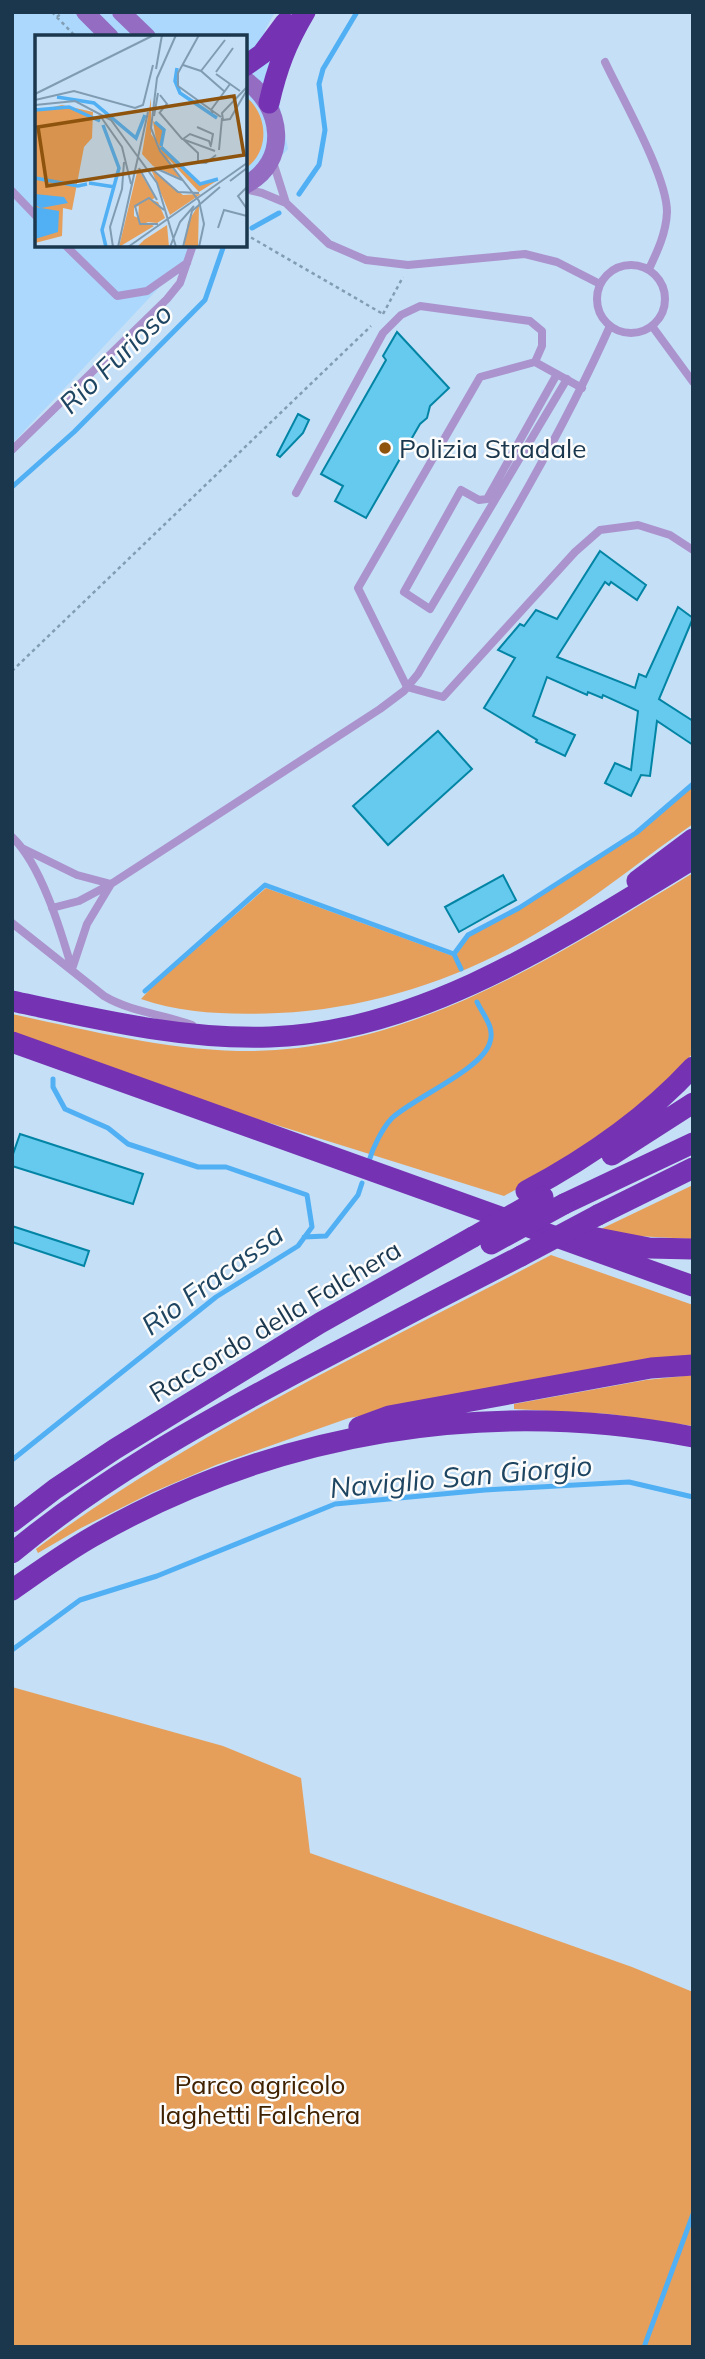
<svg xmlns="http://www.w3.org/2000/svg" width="705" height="2359" font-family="Mulish,sans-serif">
  <rect width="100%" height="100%" fill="#c4dff6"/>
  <path fill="#abd8fc" d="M12 12H275L265 30 288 149 245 196V37H37V245H199L12 444Z"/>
  <path fill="#e59f5a" d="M245 96C268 114 271 151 245 169Z
    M693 786V824C649 854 608 888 563 917 477 973 381 1008 278 1013 234 1015 184 1014 141 999L156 983 266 888 453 956 457 954 469 936 638 834Z
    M693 873V1053C639 1116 577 1157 504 1196L244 1115 12 1032V1014C86 1030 162 1049 238 1051 406 1054 554 957 693 873Z
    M693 1185V1239L636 1236 601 1229Z
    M551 1255 693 1305V1357L349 1418 216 1465 151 1493 81 1528 38 1553 36 1549C195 1431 377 1347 551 1255Z
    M693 1375V1426L609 1414 514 1409V1404L646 1380Z
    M12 1687 223 1746 301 1778 310 1853 632 1967 693 1992V2347H12Z"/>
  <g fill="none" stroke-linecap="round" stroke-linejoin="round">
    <path stroke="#51aff4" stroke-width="5" d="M299 194 319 165 325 130 319 84 323 69 357 12
      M252 228 279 213
      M12 487 74 432 205 300 224 245
      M461 969 454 954 468 935 519 908 636 833 693 784
      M145 991 265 885 454 954
      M369 1161C373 1147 382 1129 392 1118 415 1097 483 1069 490 1042 495 1027 483 1015 477 1002
      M304 1237 326 1236 358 1195 362 1183
      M12 1460 216 1297 298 1246 312 1227 307 1195 226 1167H198L128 1144 108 1128 65 1109 53 1087V1079
      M12 1650 80 1600 157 1576 335 1504 485 1490 629 1482 693 1497
      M644 2347 693 2214"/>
  </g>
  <path fill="#65caed" stroke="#0284a5" stroke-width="2" d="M397 332 449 388 430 406 427 418 420 424 366 518 335 501 343 486 321 474 386 360 383 356Z
    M298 414 309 420 303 433 280 457 277 455Z
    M600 551 646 585 637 600 611 582 609 585 605 582 557 657 635 688 639 674 646 677 678 607 693 618 659 699 693 721V745L657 721 650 776 641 775 631 796 605 783 615 763 631 770 638 711 603 695 602 698 588 692 587 695 547 677 533 716 575 735 565 756 536 742 537 740 484 708 515 658 498 650 520 624 524 626 536 610 557 619Z
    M438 731 472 769 388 845 353 806Z
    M503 875 516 900 459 932 445 907Z
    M20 1134 143 1174 133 1204 12 1166V1157Z
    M12 1226 89 1251 84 1266 12 1242Z"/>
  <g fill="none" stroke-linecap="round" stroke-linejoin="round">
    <path stroke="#819db3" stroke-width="2.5" stroke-dasharray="3.5 3.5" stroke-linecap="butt" d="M52 12 76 37
      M57 17 63 12
      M245 234 383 314
      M383 314 403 277
      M12 671 371 326"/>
    <path stroke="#ab93cd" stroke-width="8" d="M605 62C622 98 667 176 667 212 666 233 658 250 649 269
      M273 162 286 203
      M245 189 262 193 286 203 329 244 366 260 408 265 525 254 557 262 600 284
      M12 191 37 217
      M65 245 117 296 147 291 187 263
      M597 299a34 34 0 1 1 68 0a34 34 0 1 1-68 0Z
      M652 326 693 382
      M557 374 487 499 479 500 461 490 404 592 430 609 567 379
      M582 388 535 362 480 377 358 588 407 687 443 697 575 552 600 530 638 525 670 535 693 550
      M12 450 167 299 180 283 193 245
      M296 493 383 333 401 315 420 306 530 321 542 331V346L535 362
      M12 837C41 864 61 931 72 969
      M24 849 77 875 111 884 87 924 72 969
      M52 908 79 901 111 884 380 709 404 691 418 674C486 560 556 447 610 326
      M12 923 104 996C131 1012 162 1014 192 1025"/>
    <path stroke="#946dc3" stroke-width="18" d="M85 12 110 37
      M121 12 147 37
      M245 80C283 106 290 162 245 185"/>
    <path stroke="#7532b3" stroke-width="21" d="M245 66 262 54 285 23
      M269 103C277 68 286 44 305 12
      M637 881 693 839
      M12 1001C96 1019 184 1040 270 1037 423 1032 566 936 693 859
      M12 1042 693 1286
      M612 1155 693 1103
      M526 1191C588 1158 645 1119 693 1067
      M564 1204 693 1143
      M598 1215 693 1168
      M587 1236 649 1248 693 1249
      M359 1427 389 1416 651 1368 693 1365
      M12 1522 55 1489 115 1449 320 1323 473 1237
      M12 1553C98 1481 195 1427 294 1374 370 1334 445 1295 521 1256
      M12 1590C38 1572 64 1553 92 1537 275 1432 486 1397 693 1437"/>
    <path stroke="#7532b3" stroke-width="21" d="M473 1237 543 1197
      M491 1244 564 1204
      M521 1256 598 1215"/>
  </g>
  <circle fill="#8e540e" stroke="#fcfcfc" stroke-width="2.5" cx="385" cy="448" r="7"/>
  <g text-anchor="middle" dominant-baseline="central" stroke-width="5" stroke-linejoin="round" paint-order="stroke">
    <g font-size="26" fill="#1a374d" stroke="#fcfcfc" text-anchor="start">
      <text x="399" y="448">Polizia Stradale</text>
    </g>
    <g font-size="26" fill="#1a374d" stroke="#fcfcfc">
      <text transform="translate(275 1321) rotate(-31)">Raccordo della Falchera</text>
    </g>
    <g font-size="26" fill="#3f2100" stroke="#fcfcfc">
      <text x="260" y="2084">Parco agricolo<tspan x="260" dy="30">laghetti Falchera</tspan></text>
    </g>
    <g font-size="28" font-style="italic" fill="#1e4561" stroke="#fcfcfc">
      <text transform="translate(115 358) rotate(-44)">Rio Furioso</text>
      <text transform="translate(212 1279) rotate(-36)">Rio Fracassa</text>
      <text transform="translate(461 1476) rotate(-5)">Naviglio San Giorgio</text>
    </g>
  </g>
  <g transform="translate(35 35)">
    <rect width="212" height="212" fill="#c4dff6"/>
    <path d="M116 63V99L147 144 118 131 107 119ZM27 70 58 77 57 103 49 112 37 175 28 173 27 201 0 208V76ZM118 86 129 95 126 111 138 125 165 149 183 145 164 157 130 120 121 105ZM103 133 120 163 99 173V181L119 191 84 212ZM116 134 148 160 166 159 135 180ZM109 164 123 167 130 183 122 188 103 186 104 168ZM164 169 163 212H149L153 187ZM132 190 134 212H102L109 205Z" fill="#e59f5a"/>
    <path d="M0 159 29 162 33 168 6 173 0 170ZM0 172 24 176 23 197 0 204Z" fill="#51aff4"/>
    <path fill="none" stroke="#51aff4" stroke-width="3.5" d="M142 33 140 46 145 58 182 83M22 62 59 68 101 103 110 80M0 75 34 72 65 86M120 87 129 95 126 111M68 90 84 133 67 195 71 212M126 112 165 149 183 144M0 143 43 151 52 149M54 148 80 152"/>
    <path fill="none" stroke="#809cb2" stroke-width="2" d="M141 0 122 43 116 93 125 116 164 166 169 189 164 212M164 0 143 38V51L186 82M148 30 166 36 190 57M121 34 127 0M166 36 190 5M181 37 198 13M181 39 205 56M212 52 187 78 188 85 195 84 212 55M0 59 119 0M125 60 132 69 125 77M0 65 39 56 100 73 108 70 118 30M0 70 40 66 76 85 122 148 141 212M124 77 147 104 180 116M178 78 176 75 195 49M119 81 123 58M66 82 87 112 96 149M162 92 178 99 176 110M176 112 174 106 155 99 148 104 163 118V127L171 128 181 120M184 115 187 83M104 133 122 165M120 133 147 145M118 135 143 157 164 158M195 146 212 133M212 152 203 161 212 174M123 189H105L100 171 114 163 129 175M183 193 189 175 212 181M78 212 75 192 87 154 89 127M83 212 113 77M93 212 212 128M135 212 145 187 159 171M148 212 157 176 185 152"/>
    <path fill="#8e540e" fill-opacity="0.15" stroke="#8e540e" stroke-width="3.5" d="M199 61 209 120 12 151 3 92Z"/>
    <rect width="212" height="212" fill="none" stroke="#1a374d" stroke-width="3.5"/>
  </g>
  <rect width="705" height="2359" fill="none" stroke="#1a374d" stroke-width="28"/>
</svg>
